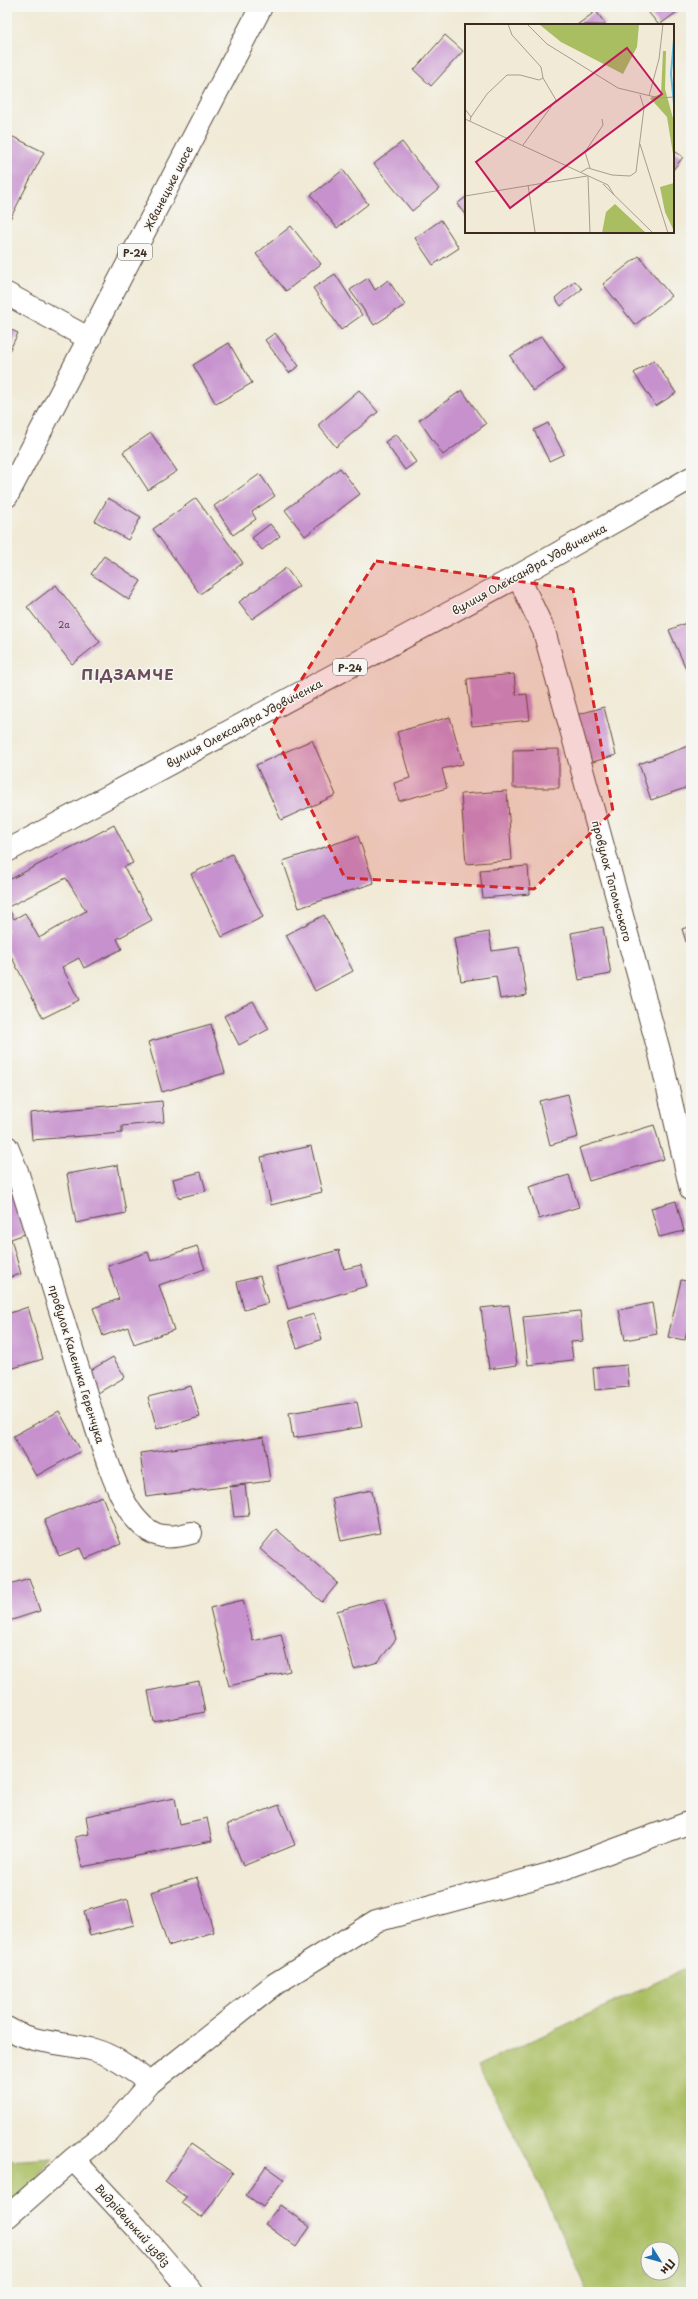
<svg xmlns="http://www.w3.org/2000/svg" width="698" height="2299" font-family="'Playpen Sans',sans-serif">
  <rect width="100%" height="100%" fill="#f6f6f2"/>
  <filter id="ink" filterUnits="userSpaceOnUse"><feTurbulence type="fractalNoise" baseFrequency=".025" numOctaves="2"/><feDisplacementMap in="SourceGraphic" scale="8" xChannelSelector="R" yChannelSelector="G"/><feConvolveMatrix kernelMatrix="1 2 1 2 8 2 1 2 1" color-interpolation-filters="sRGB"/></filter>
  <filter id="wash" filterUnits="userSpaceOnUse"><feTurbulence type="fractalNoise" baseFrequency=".012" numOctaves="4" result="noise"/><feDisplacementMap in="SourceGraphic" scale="16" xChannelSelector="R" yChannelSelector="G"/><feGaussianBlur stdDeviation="0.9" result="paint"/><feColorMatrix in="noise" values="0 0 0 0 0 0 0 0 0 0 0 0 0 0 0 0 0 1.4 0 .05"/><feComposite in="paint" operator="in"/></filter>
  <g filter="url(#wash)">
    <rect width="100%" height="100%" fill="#f0ead6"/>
    <path fill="#a9bd61" stroke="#727440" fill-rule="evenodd" d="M691 1966V2292H587L539 2182 478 2066ZM648 2249H672V2273H648Z
      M53 2158 7 2222V2161Z"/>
    <g id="blocks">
      <path fill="#c691cd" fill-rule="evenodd" d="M644 7H684L659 25Z
        M596 11 606 25H577Z
        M445 35 463 51 431 86 414 70Z
        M7 134 44 152 10 219 7 217Z
        M402 142 439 189 412 211 374 164Z
        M673 150 683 157 673 170Z
        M343 170 368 204 337 228 311 195Z
        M466 197V216L457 204Z
        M441 220 459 248 433 265 415 238Z
        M291 226 321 264 286 291 256 254Z
        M639 256 671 296 635 325 603 284Z
        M335 274 362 315 341 330 313 288Z
        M368 278 375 290 388 280 405 305 374 325 350 290Z
        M575 281 582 289 561 306 555 298Z
        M7 328 18 333 7 356Z
        M275 333 299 366 289 373 265 340Z
        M542 336 565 369 533 391 510 356Z
        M229 343 252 383 216 404 193 365Z
        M654 360 676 393 656 406 634 373Z
        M359 390 378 412 336 447 318 425Z
        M462 390 486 424 443 455 419 420Z
        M548 423 564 454 549 461 534 430Z
        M151 433 177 471 148 490 123 452Z
        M396 434 416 462 405 470 385 442Z
        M340 468 360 494 305 536 285 510Z
        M260 474 275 496 252 512 256 519 233 535 214 506Z
        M108 498 141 517 128 540 95 521Z
        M196 498 243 563 200 594 153 529Z
        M270 524 280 536 262 550 252 538Z
        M104 556 141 581 129 600 91 574Z
        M286 568 299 586 252 619 239 602Z
        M56 585 100 642 72 664 27 607Z
        M691 621V680L669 630Z
        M514 674 516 695 527 694 530 720 472 726 467 679Z
        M604 707 616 755 589 763 576 715Z
        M450 717 463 764 442 769 447 788 399 801 394 783 410 778 397 732Z
        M312 740 336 795 281 820 256 765Z
        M691 745V786L651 800 639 764Z
        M559 749V788H513V750Z
        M507 791 512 860 466 864 461 794Z
        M114 825 133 863 124 867 152 920 117 939 122 949 84 968 79 958 62 967 79 1000 43 1018 7 948V881ZM66 878 86 911 39 938 25 913 14 919 8 907Z
        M358 836 374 883 299 908 283 861Z
        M232 854 263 917 222 937 191 874Z
        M528 866 530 894 483 898 480 870Z
        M324 915 353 971 315 991 286 935Z
        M691 926V958L682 929Z
        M603 927 611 974 579 980 571 933Z
        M489 932 492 951 519 947 527 995 500 999 496 976 461 981 454 938Z
        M253 1001 269 1029 239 1045 224 1016Z
        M211 1024 225 1073 162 1092 148 1042Z
        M568 1094 578 1137 550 1145 539 1101Z
        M162 1101 164 1122 122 1126V1133L32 1140 30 1113Z
        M654 1125 664 1159 589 1181 579 1148Z
        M311 1146 322 1192 271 1205 261 1157Z
        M118 1165 126 1213 76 1223 67 1174Z
        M201 1172 206 1191 178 1198 173 1179Z
        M569 1175 579 1207 539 1219 529 1187Z
        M13 1194 25 1234 11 1239 21 1274 7 1278V1196Z
        M676 1201 684 1231 659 1237 651 1208Z
        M197 1246 205 1269 159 1285 174 1330 134 1344 128 1327 103 1336 93 1308 119 1299 108 1266 148 1252 151 1261Z
        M339 1250 344 1269 361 1265 367 1286 288 1309 276 1267Z
        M260 1276 268 1303 244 1310 237 1282Z
        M681 1280 691 1282V1313L685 1340 668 1337Z
        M652 1303 657 1334 625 1340 619 1310Z
        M509 1305 517 1365 489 1369 481 1308Z
        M28 1307 43 1359 7 1370V1314Z
        M580 1311 583 1341 571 1342 573 1360 528 1365 523 1317Z
        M314 1314 322 1339 297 1348 288 1322Z
        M113 1357 125 1377 98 1393 86 1373Z
        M627 1365 629 1387 595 1390 593 1368Z
        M191 1386 200 1417 157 1429 148 1397Z
        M357 1402 362 1427 293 1438 289 1413Z
        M59 1411 81 1451 36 1476 13 1436Z
        M264 1437 270 1481 146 1497 140 1453Z
        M245 1485 249 1516 234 1517 230 1487Z
        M372 1490 380 1533 341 1541 332 1498Z
        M102 1496 121 1544 85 1559 80 1548 59 1556 44 1520Z
        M276 1529 338 1583 322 1602 260 1549Z
        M29 1578 40 1611 9 1621 7 1585Z
        M384 1598 396 1639 378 1662 354 1669 337 1611Z
        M243 1600 253 1641 281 1634 290 1671 229 1686 210 1608Z
        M199 1681 205 1712 154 1722 148 1691Z
        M175 1798 180 1824 207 1818 212 1841 82 1867 75 1837 89 1834 86 1816Z
        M279 1805 295 1845 243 1866 227 1825Z
        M197 1878 214 1932 168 1946 151 1892Z
        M128 1899 134 1925 90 1936 84 1911Z
        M191 2144 233 2173 202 2218 181 2203 186 2197 165 2182Z
        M266 2166 284 2179 263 2207 246 2195Z
        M280 2205 310 2227 296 2247 265 2224Z"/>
    </g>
  </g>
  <g filter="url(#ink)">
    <use href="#blocks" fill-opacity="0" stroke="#56473a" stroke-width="1"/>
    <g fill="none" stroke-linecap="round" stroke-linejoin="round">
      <defs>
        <path id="minor" d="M7 294 90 339
          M518 576 544 631 661 1058 691 1190
          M7 1147 17 1171C40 1246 63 1320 86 1394 96 1426 115 1497 137 1520 153 1539 169 1539 191 1533
          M7 2028C33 2044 64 2042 94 2050 115 2056 132 2070 150 2083
          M73 2159 137 2228 192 2292
          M7 2217 73 2159 109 2131 150 2083 275 1984 376 1921 549 1874 691 1822"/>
        <path id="primary" d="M7 496 261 7
          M7 851 518 576 691 478"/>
      </defs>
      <use href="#minor" stroke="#56473a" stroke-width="24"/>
      <use href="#primary" stroke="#56473a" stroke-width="24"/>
      <use href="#minor" stroke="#fff" stroke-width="22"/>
      <use href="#primary" stroke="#fff" stroke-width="22"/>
    </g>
  </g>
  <path fill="#d62828" fill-opacity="0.2" stroke="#d62828" stroke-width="3" stroke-dasharray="8 5" stroke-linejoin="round" d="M376 561 573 589 613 811 534 889 345 878 271 728Z"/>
  <g text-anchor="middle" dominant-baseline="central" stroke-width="3" stroke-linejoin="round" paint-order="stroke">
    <g font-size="9" fill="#5e444a">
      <text x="64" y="624">2а</text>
    </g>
    <g fill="#f6f6f2" stroke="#73675e" stroke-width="1">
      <rect x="118" y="244" width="34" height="16" rx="3"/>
      <rect x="333" y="659" width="34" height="16" rx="3"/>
    </g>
    <g font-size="10" font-weight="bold" fill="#3b2a1e">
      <text x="135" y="252">Р-24</text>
      <text x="350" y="667">Р-24</text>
    </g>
    <g font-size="11" fill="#3b2a1e" stroke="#f6f6f2">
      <text transform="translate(168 188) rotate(-63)">Жванецьке шосе</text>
      <text transform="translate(529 569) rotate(-29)">вулиця Олександра Удовиченка</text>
      <text transform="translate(244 723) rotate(-28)">вулиця Олександра Удовиченка</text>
      <text transform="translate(612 881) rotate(75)">провулок Топольського</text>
      <text transform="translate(77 1364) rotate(73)">провулок Каленика Геренчука</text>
      <text transform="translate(133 2225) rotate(48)">Видрівецький узвіз</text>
    </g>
    <g font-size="15" font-weight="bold" letter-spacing="1" fill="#6c4e5b" stroke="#f6f6f2">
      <text x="128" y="673">ПІДЗАМЧЕ</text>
    </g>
  </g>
  <g transform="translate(465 24)">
    <rect width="209" height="209" fill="#f0ead6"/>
    <path d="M174 0 172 23 158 50 96 18 75 1ZM198 27H201L200 65 209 98V136L202 93 185 74 196 70ZM209 159V207L200 188 195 163ZM150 180 181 209H137L141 188Z" fill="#a9bd61"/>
    <path fill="none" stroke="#65bce2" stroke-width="2" d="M209 15 206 50 209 80"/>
    <path fill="none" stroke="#a89d8c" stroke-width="1" d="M43 0 47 11 76 43 78 54M62 0 82 20 153 64 194 74 209 73M184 72 194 35 198 0M0 85 6 93 5 97M6 93 22 70 42 51H55L74 56 78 54M0 95 143 161 149 171M175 120 203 209M58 121 91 76 78 54M125 144 120 128 138 101 137 95M116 148 123 144 147 151 165 152 171 148 179 84 175 71M123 152 125 209M138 160 188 209M63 161 70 208 67 209M0 172 122 152"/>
    <path fill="#c2185b" fill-opacity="0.15" stroke="#c2185b" stroke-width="2" d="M162 24 197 70 45 184 11 138Z"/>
    <rect width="209" height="209" fill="none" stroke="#3b2a1e" stroke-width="2"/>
  </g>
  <rect width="698" height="2299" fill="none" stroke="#f6f6f2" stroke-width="24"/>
  <g transform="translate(660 2261) rotate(127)"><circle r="19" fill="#f6f6f2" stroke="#aba49d"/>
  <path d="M0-3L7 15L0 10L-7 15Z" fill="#1f6fb2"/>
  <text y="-6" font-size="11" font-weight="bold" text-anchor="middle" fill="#3b2a1e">Пн</text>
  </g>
</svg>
